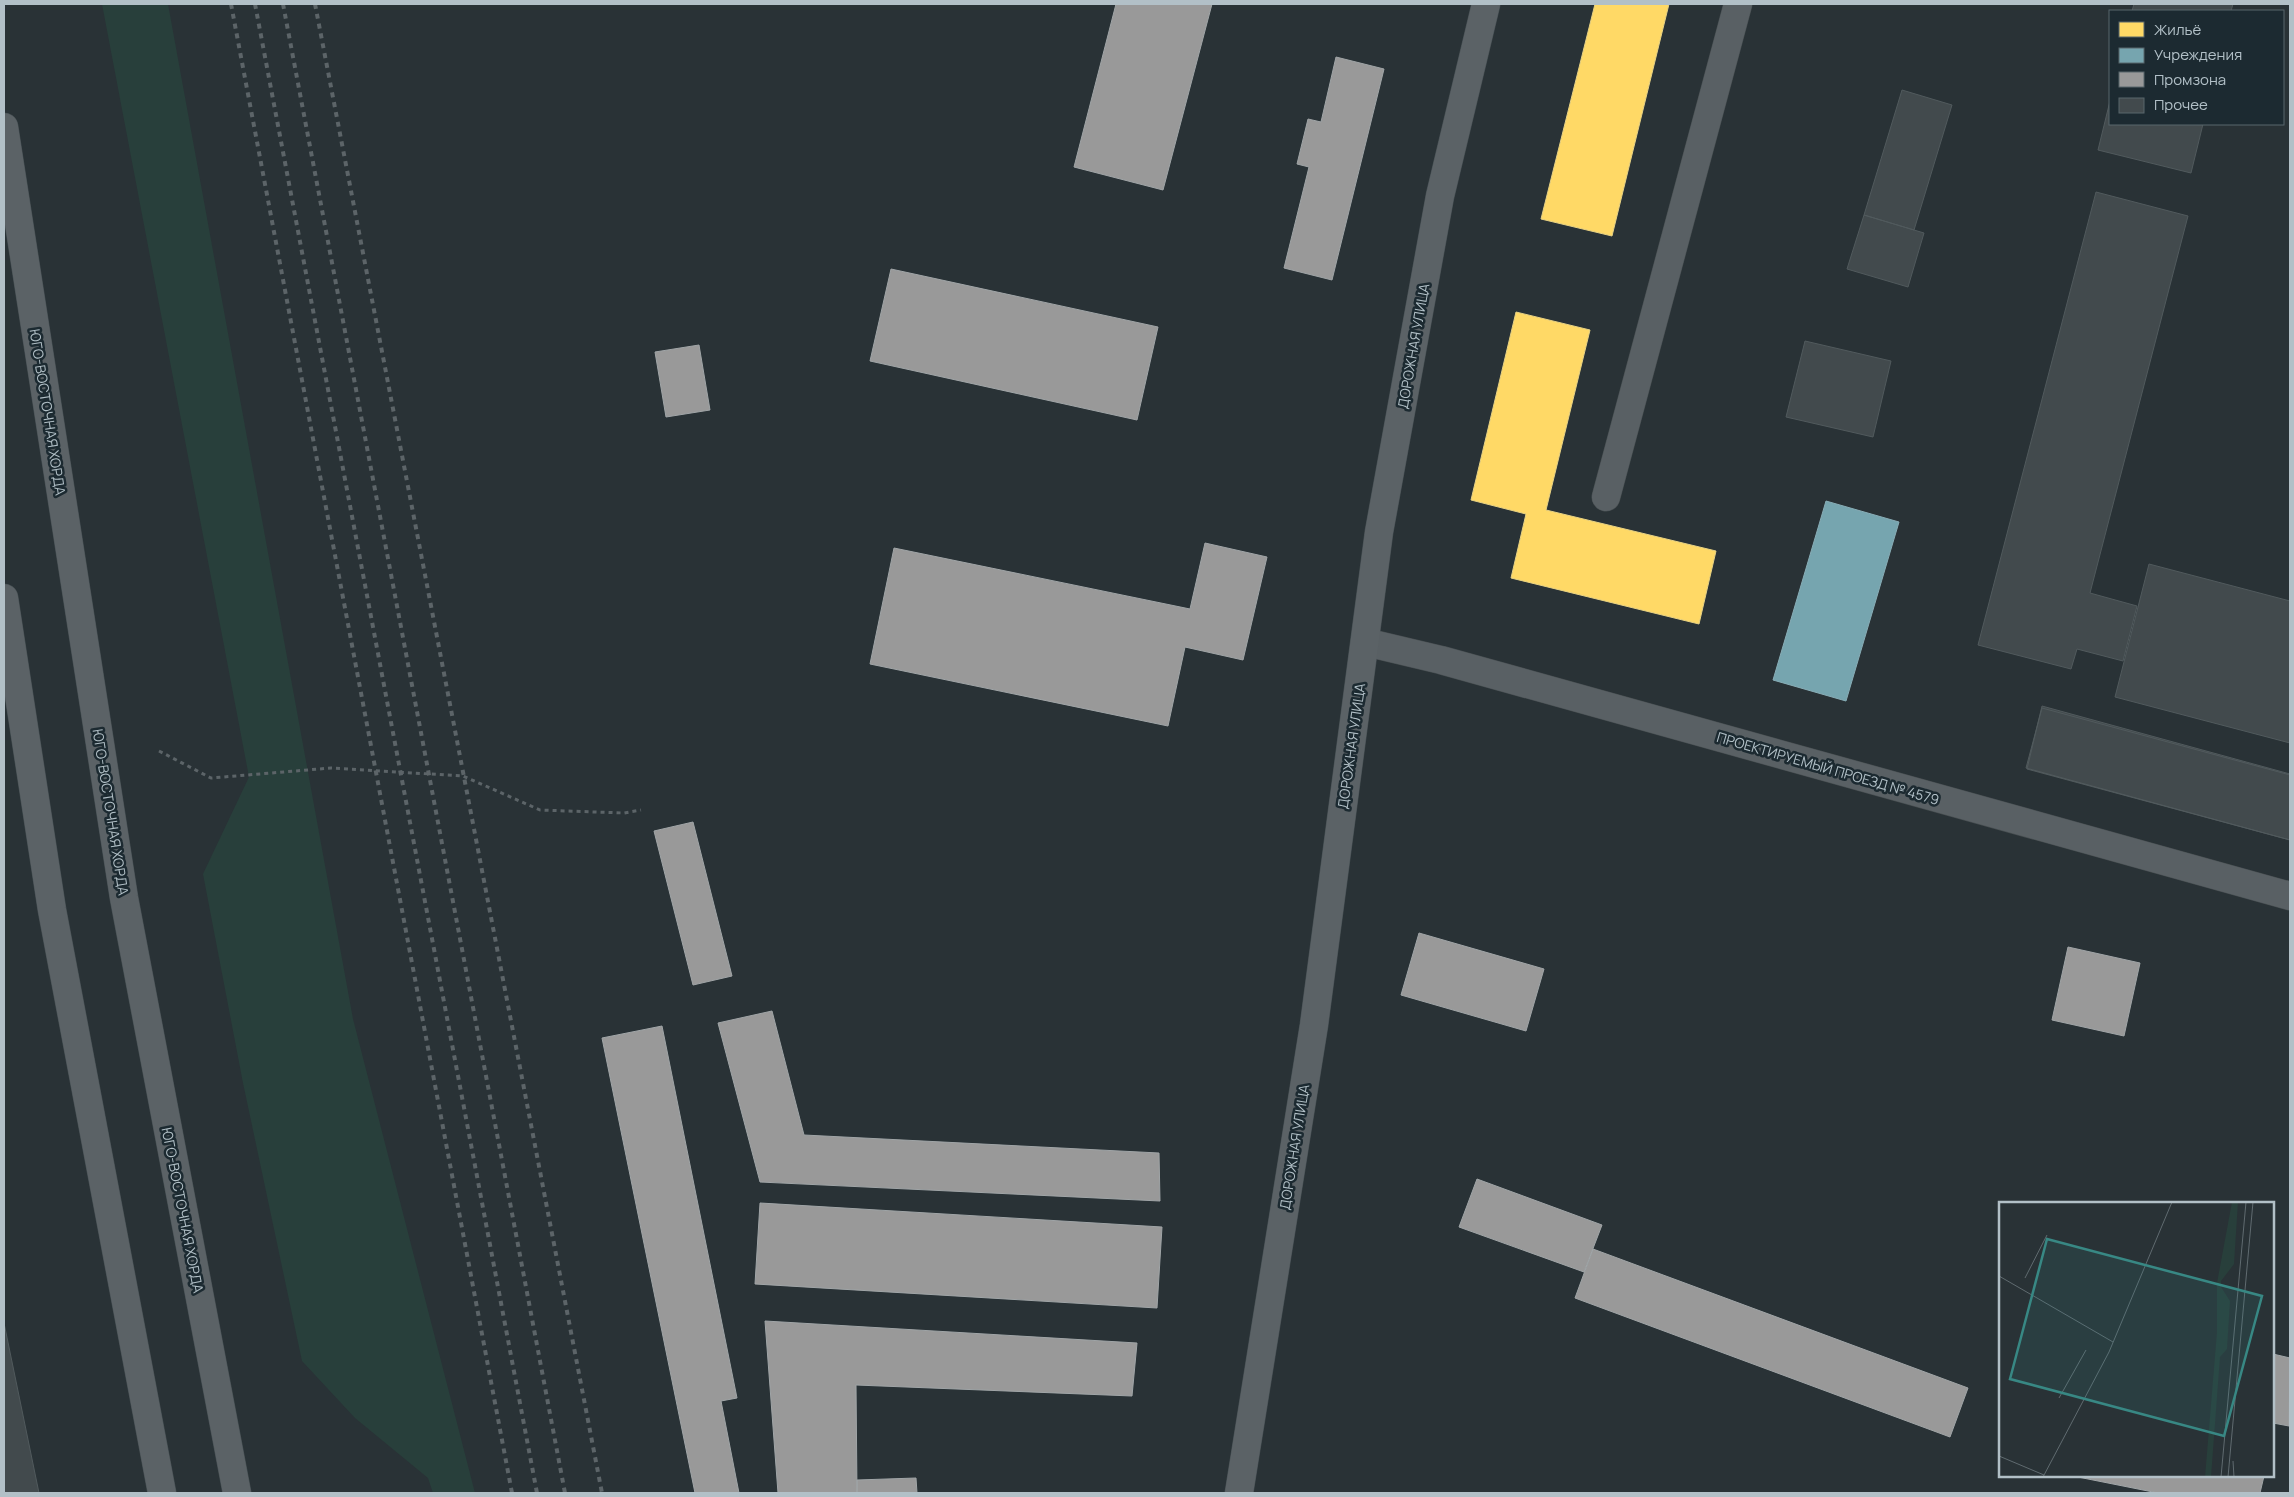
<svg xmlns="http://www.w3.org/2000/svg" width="2294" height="1497" font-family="Manrope,sans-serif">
  <rect width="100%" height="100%" fill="#293236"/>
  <path fill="#283f3b" d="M102 4H168L353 1019 475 1493H433L428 1478 355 1418 302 1361 243 1083 203 874 249 777Z"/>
  <path fill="#ffd966" stroke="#e8d283" d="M1595 4H1669L1612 236 1541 219Z
    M1516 312 1590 330 1546 510 1716 551 1699 624 1511 578 1526 514 1471 500Z"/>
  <path fill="#76a5af" stroke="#88adb6" d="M1826 501 1899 522 1846 701 1773 680Z"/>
  <path fill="#999" stroke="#a0a5a7" d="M1116 4H1212L1163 190 1074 167Z
    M1336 57 1384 69 1332 280 1284 268 1309 167 1297 164 1308 119 1321 122Z
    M891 269 1158 327 1137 420 870 361Z
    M699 345 710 410 666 417 655 352Z
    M1205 543 1267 557 1243 660 1185 647 1168 726 870 664 894 548 1190 609Z
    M693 822 732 976 693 985 654 831Z
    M1419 933 1544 969 1526 1031 1401 995Z
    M2068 947 2140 963 2124 1036 2052 1020Z
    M772 1011 804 1135 1159 1153 1160 1201 760 1182 718 1023Z
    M662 1026 737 1398 721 1401 739 1493H695L602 1038Z
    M1477 1179 1602 1225 1584 1272 1459 1227Z
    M760 1203 1162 1227 1157 1308 755 1284Z
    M1593 1249 1968 1388 1950 1437 1575 1298Z
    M765 1321 1137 1343 1132 1396 856 1385 857 1493H778Z
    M2273 1354 2290 1358 2289 1426 2273 1423Z
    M2073 1476H2264L2260 1493H2158Z
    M916 1478 917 1493H857V1480Z"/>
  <path fill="#424a4d" stroke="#515a5d" d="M2134 4H2233L2231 11H2132Z
    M1902 90 1952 105 1914 230 1864 215Z
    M2110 101V124H2203L2191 173 2098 150Z
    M2096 192 2188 216 2090 593 2137 606 2123 661 2077 649 2071 669 1978 645Z
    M1864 215 1924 233 1908 287 1847 269Z
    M1805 341 1891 361 1873 437 1786 417Z
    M2149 564 2290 601V743L2115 697Z
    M2042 706 2290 774V840L2027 769Z
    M2042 708 2290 775V840L2026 768Z
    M4 1323 39 1493H4Z"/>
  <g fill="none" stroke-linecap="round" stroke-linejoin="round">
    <defs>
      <path id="minor" d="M1606 497 1738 4
        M1365 642 1441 660 2290 896"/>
      <path id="major" d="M4 127 124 898 237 1493
        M4 598 52 910 162 1493
        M1239 1493 1314 1025 1379 532 1440 196 1486 4"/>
    </defs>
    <use href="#minor" stroke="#474e51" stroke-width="29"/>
    <use href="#major" stroke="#464f53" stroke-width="29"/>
    <path stroke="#5c6468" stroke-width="3" stroke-dasharray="4 4" stroke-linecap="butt" d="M159 751 211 778 331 768 463 776 540 810 624 813 641 810"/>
    <use href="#minor" stroke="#596064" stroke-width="28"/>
    <use href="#major" stroke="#5b6266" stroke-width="28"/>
    <path stroke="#5c6468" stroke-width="4" stroke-dasharray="5 5" stroke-linecap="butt" d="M231 4 512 1493
      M255 4 537 1493
      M283 4 565 1493
      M315 4 602 1493"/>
  </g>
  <g text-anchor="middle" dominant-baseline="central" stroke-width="5" stroke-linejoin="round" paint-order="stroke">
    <g font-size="14" fill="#b2c0c7" stroke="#1c2a31">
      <text transform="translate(1413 346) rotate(-80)">ДОРОЖНАЯ УЛИЦА</text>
      <text transform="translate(48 412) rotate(81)">ЮГО-ВОСТОЧНАЯ ХОРДА</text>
      <text transform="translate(1351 746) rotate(-82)">ДОРОЖНАЯ УЛИЦА</text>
      <text transform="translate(1828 768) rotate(16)">ПРОЕКТИРУЕМЫЙ ПРОЕЗД № 4579</text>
      <text transform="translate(111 812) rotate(81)">ЮГО-ВОСТОЧНАЯ ХОРДА</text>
      <text transform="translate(1294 1147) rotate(-81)">ДОРОЖНАЯ УЛИЦА</text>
      <text transform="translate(183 1210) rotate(79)">ЮГО-ВОСТОЧНАЯ ХОРДА</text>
    </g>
  </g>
  <g transform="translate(1999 1202)">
    <rect width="275" height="275" fill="#293236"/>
    <path d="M233 0H239L235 62 222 79V85L231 99 228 147 221 155 212 275H206L218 130V81Z" fill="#283f3b"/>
    <path fill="none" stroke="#606b70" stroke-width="1" d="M0 74 114 140M26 76 48 33M60 196 87 148M0 254 45 273M234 259 235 275M44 275 110 150 173 0M222 275 247 0M229 275 254 0"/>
    <path fill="#388884" fill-opacity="0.15" stroke="#388884" stroke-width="2.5" d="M48 37 263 94 225 234 11 177Z"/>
    <rect width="275" height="275" fill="none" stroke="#b2c0c7" stroke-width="2.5"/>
  </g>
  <rect width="2294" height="1497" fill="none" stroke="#b2c0c7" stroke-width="10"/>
  <rect x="2109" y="10" width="175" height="115" fill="#1c2a31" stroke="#58666d"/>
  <rect x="2119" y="22" width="25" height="15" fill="#ffd966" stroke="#58666d"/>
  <text x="2154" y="35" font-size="15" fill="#b2c0c7">Жильё</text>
  <rect x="2119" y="48" width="25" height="15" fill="#76a5af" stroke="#58666d"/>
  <text x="2154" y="60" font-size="15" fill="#b2c0c7">Учреждения</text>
  <rect x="2119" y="72" width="25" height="15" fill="#999999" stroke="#58666d"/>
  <text x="2154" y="85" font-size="15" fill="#b2c0c7">Промзона</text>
  <rect x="2119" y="98" width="25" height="15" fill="#424a4d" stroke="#58666d"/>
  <text x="2154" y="110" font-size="15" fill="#b2c0c7">Прочее</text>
</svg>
